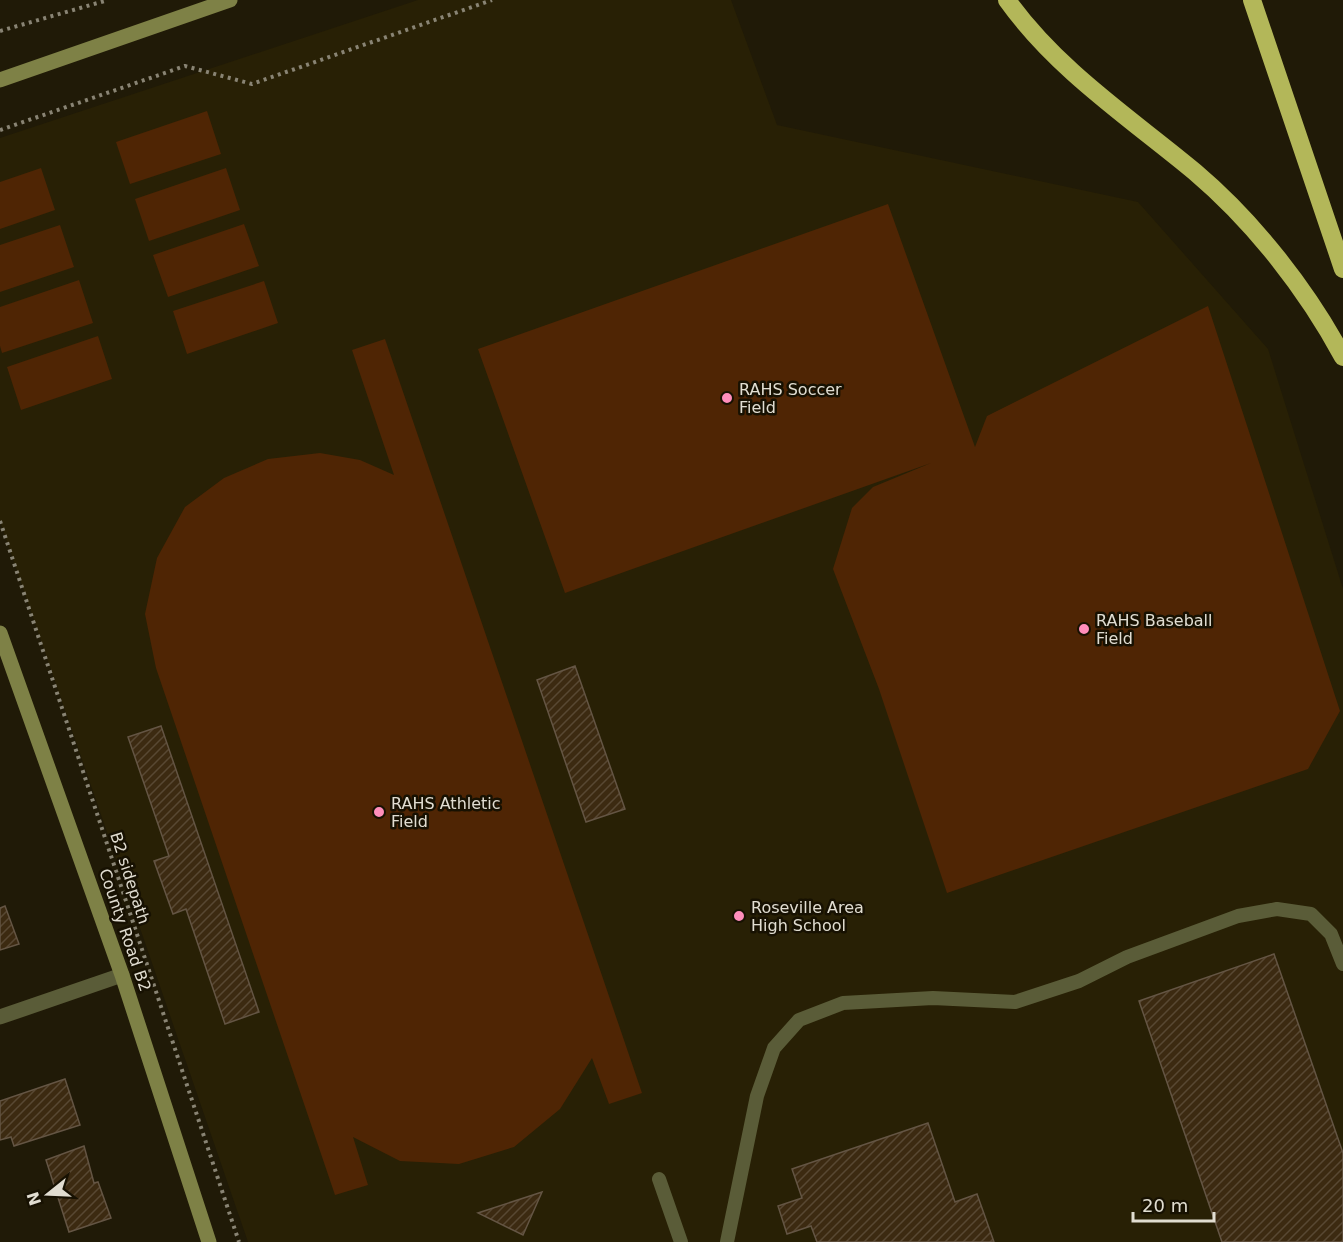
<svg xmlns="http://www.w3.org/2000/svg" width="1343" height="1242" font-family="'DejaVu Sans',sans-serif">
  <defs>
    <pattern id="building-hatch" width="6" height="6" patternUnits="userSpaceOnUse" patternTransform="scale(1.5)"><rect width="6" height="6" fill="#3c2a11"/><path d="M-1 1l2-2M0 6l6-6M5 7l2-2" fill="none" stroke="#584833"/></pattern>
  </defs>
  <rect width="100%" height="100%" fill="#201a07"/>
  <path fill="#282005" d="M418 0H731L777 125 1138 202 1268 349 1343 589V1242H248L0 521V138Z"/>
  <path fill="#4f2504" d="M207 111 221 154 130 184 116 142Z
    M41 168 55 210 0 229V182Z
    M226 168 240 210 149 241 135 199Z
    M888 204 975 447 987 416 1208 306 1340 711 1308 769 947 893 879 689 833 569 852 508 873 487 931 463 565 593 478 349Z
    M244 224 259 266 168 297 153 255Z
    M60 225 74 267 0 292V245Z
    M79 280 93 323 2 353 0 346V307Z
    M264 281 278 323 187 354 173 311Z
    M98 336 112 379 21 410 7 367Z
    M385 339 642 1093 609 1104 592 1058 560 1109 514 1147 459 1164 400 1161 353 1137 368 1185 335 1195 156 668 145 614 157 558 185 507 224 478 268 459 320 453 360 460 394 475 352 350Z"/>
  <path fill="url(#building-hatch)" stroke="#645544" stroke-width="1.5" d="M575 666 625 809 586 822 537 680Z
    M161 726 259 1012 225 1024 186 909 173 914 154 861 169 856 128 737Z
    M5 906 19 944 0 950V908Z
    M1274 954 1343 1153V1242H1222L1139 1001Z
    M65 1079 80 1125 14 1146 11 1137 0 1140V1101Z
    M928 1123 955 1202 977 1194 994 1242H817L811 1226 787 1234 778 1206 802 1198 792 1169Z
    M84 1146 94 1183 98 1182 111 1218 69 1232 46 1160Z
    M542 1192 523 1235 478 1213Z"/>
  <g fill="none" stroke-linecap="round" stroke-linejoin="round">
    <path stroke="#898474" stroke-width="4" stroke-dasharray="3 4.5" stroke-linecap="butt" d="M0 31 108 0
      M0 130 185 66 252 84 492 0
      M0 521 239 1242"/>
    <path stroke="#5a5c38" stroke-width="14" d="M659 1179 681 1242
      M727 1242 757 1096 774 1048 799 1020 843 1003 933 998 1015 1002 1079 981 1127 957 1238 916 1277 909 1311 914 1331 934 1343 964"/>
    <path stroke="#5a5c38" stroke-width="15" d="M0 1017 122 975"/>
    <path stroke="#7e8146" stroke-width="15" d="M0 80 230 0
      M0 633 122 975 209 1242"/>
    <path stroke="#b3b759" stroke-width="18" d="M1007 0C1057 70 1130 118 1195 172 1254 222 1307 290 1343 357
      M1252 0 1343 269"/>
  </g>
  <g fill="#ff8ebb" stroke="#171102" stroke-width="2">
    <circle cx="727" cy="398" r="6"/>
    <circle cx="1084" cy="629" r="6"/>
    <circle cx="379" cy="812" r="6"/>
    <circle cx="739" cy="916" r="6"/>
  </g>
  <g text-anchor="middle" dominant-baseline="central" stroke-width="5" stroke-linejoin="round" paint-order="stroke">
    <g font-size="16" fill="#e1ddd1" stroke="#171102" text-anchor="start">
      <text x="739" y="389">RAHS Soccer<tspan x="739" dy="18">Field</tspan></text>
      <text x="1096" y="620">RAHS Baseball<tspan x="1096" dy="18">Field</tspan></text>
      <text x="391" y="803">RAHS Athletic<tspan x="391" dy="18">Field</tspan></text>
      <text x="751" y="907">Roseville Area<tspan x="751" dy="18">High School</tspan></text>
    </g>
    <g font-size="16" fill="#e1ddd1" stroke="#171102">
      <text transform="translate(130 878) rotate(72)">B2 sidepath</text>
      <text transform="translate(125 930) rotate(71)">County Road B2</text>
    </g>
  </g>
  <g transform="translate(48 1194) rotate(252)" stroke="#171102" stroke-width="4.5" paint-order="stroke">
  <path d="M0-4.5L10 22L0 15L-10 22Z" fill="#e1ddd1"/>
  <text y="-9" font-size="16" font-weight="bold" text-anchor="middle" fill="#e1ddd1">N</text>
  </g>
  <path d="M1133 1212v9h81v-9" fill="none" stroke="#e1ddd1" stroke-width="3"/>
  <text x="1142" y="1212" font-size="18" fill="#e1ddd1" stroke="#171102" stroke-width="4.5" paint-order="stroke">20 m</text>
</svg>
